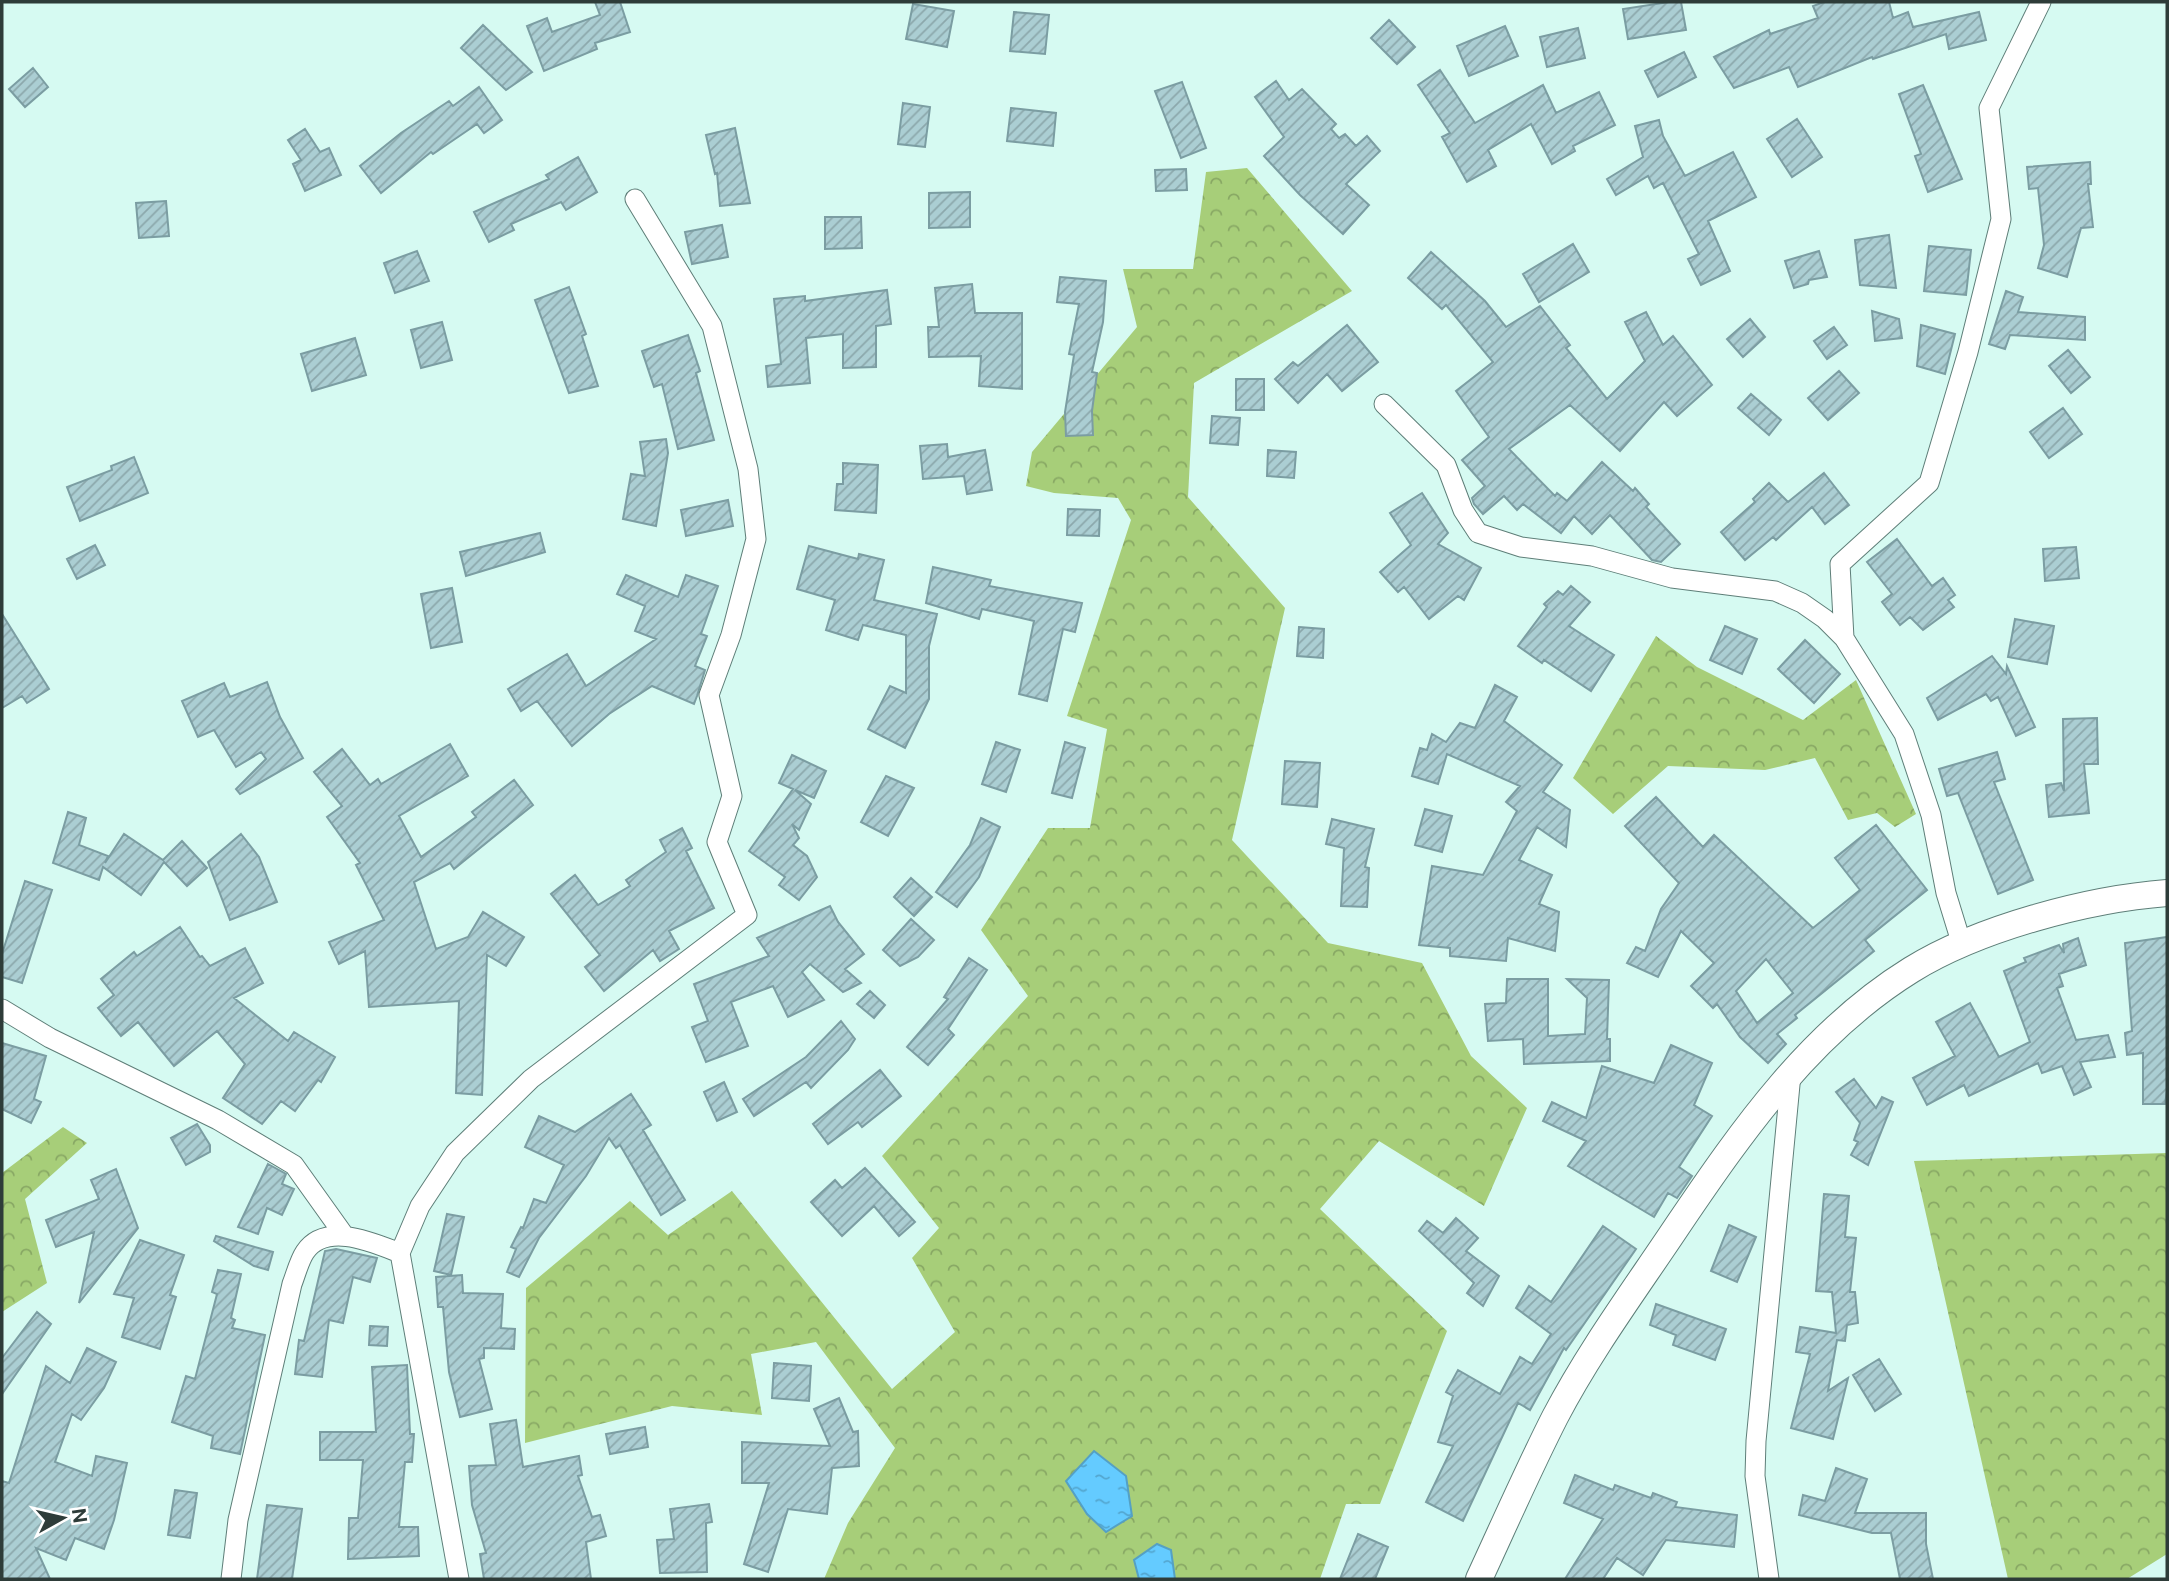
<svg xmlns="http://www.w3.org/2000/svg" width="2169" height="1581" font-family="'Public Sans',sans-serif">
  <defs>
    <pattern id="forest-crowns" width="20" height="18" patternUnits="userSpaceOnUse" patternTransform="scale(1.75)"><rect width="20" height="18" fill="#a7ce79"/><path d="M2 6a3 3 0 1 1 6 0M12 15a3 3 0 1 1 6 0" fill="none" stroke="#88a864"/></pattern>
    <pattern id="water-ripples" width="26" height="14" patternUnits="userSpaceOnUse" patternTransform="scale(1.75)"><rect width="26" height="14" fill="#64cbff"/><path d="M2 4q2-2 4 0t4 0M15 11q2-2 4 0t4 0" fill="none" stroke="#53a6cf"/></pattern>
    <pattern id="building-hatch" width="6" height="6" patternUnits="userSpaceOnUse" patternTransform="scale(1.75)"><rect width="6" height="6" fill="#abced3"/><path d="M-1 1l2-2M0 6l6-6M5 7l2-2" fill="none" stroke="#8ca8ac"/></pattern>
  </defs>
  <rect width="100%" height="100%" fill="#d6faf2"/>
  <path fill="url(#forest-crowns)" d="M1247 168 1352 291 1194 383 1188 497 1285 608 1232 840 1328 943 1422 963 1471 1056 1527 1108 1484 1206 1379 1141 1320 1209 1447 1331 1380 1504H1346L1320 1579H824L848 1523 895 1448 816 1342 751 1354 762 1415 672 1406 525 1443 526 1288 630 1201 668 1235 732 1191 892 1389 955 1332 912 1258 939 1228 882 1156 1028 996 981 930 1048 828H1090L1107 729 1067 716 1131 520 1118 498 1054 493 1026 486 1032 452 1137 327 1123 269H1193L1206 172Z
    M1656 636 1697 667 1803 720 1856 680 1916 814 1895 827 1877 813 1848 820 1815 758 1765 770 1668 766 1613 814 1573 778Z
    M63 1127 87 1143 25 1199 47 1283 2 1312V1173Z
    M2167 1153V1554L2127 1579H2008L1914 1161Z"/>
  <path fill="url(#water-ripples)" stroke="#54a0c4" stroke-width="2" d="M1094 1451 1126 1476 1132 1516 1106 1532 1087 1514 1066 1481Z
    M1157 1544 1171 1550 1175 1579H1139L1134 1560Z"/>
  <path fill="url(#building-hatch)" stroke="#7b9da2" stroke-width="2" fill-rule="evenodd" d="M595 2H620L630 32 595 43 597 49 544 71 527 26 547 18 552 32 600 15Z
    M1669 2H1681L1686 30 1628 39 1623 9Z
    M1824 2H1889L1893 18 1908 12 1913 27 1979 12 1986 40 1949 49 1946 34 1873 59 1872 57 1798 87 1789 67 1734 88 1714 57 1769 30 1770 34 1818 18 1813 6Z
    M913 4 954 11 947 47 906 39Z
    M1014 12 1049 15 1045 54 1010 51Z
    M1389 20 1415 47 1397 64 1371 38Z
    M483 25 532 72 506 90 461 48Z
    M1505 26 1518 56 1469 76 1457 46Z
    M1578 28 1585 58 1547 67 1540 37Z
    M1684 52 1696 77 1658 97 1645 71Z
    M33 68 48 87 25 107 9 89Z
    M1440 70 1475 123 1543 85 1556 113 1599 92 1615 125 1573 146 1575 151 1552 164 1531 124 1488 150 1496 166 1467 182 1442 137 1450 133 1418 85Z
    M1276 81 1289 100 1302 89 1336 124 1331 129 1339 138 1345 134 1356 146 1367 136 1380 151 1346 184 1369 205 1343 234 1300 195 1264 156 1284 137 1255 97Z
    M1182 82 1206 148 1181 158 1155 91Z
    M1923 85 1962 179 1928 192 1915 156 1921 154 1899 94Z
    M479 87 502 120 484 133 477 124 433 154 431 152 381 193 360 166 401 133 449 101 453 106Z
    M903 103 930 107 925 147 898 144Z
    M1011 108 1056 113 1053 146 1007 141Z
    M1797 119 1822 157 1792 177 1767 139Z
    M1659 120 1663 136 1685 176 1733 152 1756 197 1708 221 1730 271 1701 285 1688 259 1699 254 1663 183 1654 188 1648 176 1616 195 1607 179 1643 157 1635 126Z
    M735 128 750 203 720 206 717 173 715 174 706 135Z
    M305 129 320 152 329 148 341 175 305 191 293 164 301 160 288 140Z
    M578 157 597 192 566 210 561 202 511 224 514 230 489 242 474 212 549 179 546 175Z
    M2090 162 2091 184H2088L2093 227 2081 228 2067 277 2038 268 2044 245 2038 188 2029 189 2027 167Z
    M1186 169 1187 190 1156 191 1155 170Z
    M970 192V227L929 228V193Z
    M166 201 169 236 139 238 136 203Z
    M825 217H861L862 248 825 249Z
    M722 225 728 257 692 264 685 232Z
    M1889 235 1896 288 1860 285 1855 240Z
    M1573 244 1589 272 1539 302 1523 274Z
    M1929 246 1971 250 1966 295 1924 291Z
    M417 251 429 281 395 293 384 263Z
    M1819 251 1827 277 1809 280 1808 284 1794 288 1785 261Z
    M1431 252 1485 301 1506 327 1540 306 1570 345 1566 348 1607 399 1645 361 1625 322 1646 312 1663 345 1673 336 1712 385 1677 416 1664 402 1620 451 1570 405 1509 449 1555 496 1557 493 1567 501 1602 462 1633 491 1635 488 1649 504 1646 507 1680 544 1661 562 1652 560 1610 515 1592 534 1574 516 1561 533 1523 504 1517 510 1504 496 1483 514 1474 504 1472 498 1485 486 1462 460 1489 437 1456 391 1493 362 1446 305 1442 309 1408 278Z
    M1060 277 1106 281 1103 322 1092 372 1097 373 1092 411 1093 435 1066 436 1065 412 1074 355 1069 354 1079 304 1057 302Z
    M972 284 975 313H1022V389L979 386 981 356 929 357 928 327H939L935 288Z
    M569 287 586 334 582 336 598 386 569 393 535 300Z
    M887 290 891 324 876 326V367L843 368V334L806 338 810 383 768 387 766 366 781 364 774 299 805 296V301Z
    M2006 291 2023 297 2018 312 2085 317V340L2010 335 2005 349 1989 344Z
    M1872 311 1899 319 1902 338 1875 341Z
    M1750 319 1765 337 1743 357 1727 339Z
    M442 322 452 360 421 368 411 330Z
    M1347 325 1378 362 1342 391 1327 374 1298 403 1275 379 1293 362 1298 366Z
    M1921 325 1955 334 1945 374 1917 366Z
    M1834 327 1847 345 1827 359 1814 341Z
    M688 335 700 371 696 373 714 440 678 449 662 384 654 387 642 351Z
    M355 338 366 375 312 391 301 354Z
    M2068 350 2090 377 2071 393 2049 366Z
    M1839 371 1859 393 1828 420 1808 398Z
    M1236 379H1264V410H1236Z
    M1751 394 1781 420 1769 435 1738 408Z
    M2063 408 2082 434 2049 458 2030 432Z
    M1212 416 1240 418 1238 445 1210 443Z
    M666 439 668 453 656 526 623 519 631 474 645 476 640 442Z
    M947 444 948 457 985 450 992 490 967 494 964 476 923 479 920 446Z
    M1268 450 1296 452 1294 478 1267 476Z
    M134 457 148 493 80 521 67 487 112 470 111 466Z
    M843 463 878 465 876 513 835 510 837 484H843Z
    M1824 473 1849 505 1825 524 1812 507 1776 540 1773 537 1745 560 1721 532 1755 502 1753 499 1769 483 1788 502Z
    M1422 493 1448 533 1438 544 1481 568 1464 600 1458 596 1429 619 1404 587 1398 592 1380 572 1411 545 1390 513Z
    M728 500 733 526 686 536 681 510Z
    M1068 509 1100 510 1099 536 1067 535Z
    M540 533 545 552 466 576 460 552Z
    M1897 539 1932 586 1943 578 1955 595 1948 600 1954 607 1923 630 1910 617 1900 625 1882 602 1892 594 1867 562Z
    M95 545 105 565 77 579 67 559Z
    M809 546 858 559 859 554 884 560 874 600 937 614 929 646V699L905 748 868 729 890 686 906 693V635L863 625 858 640 826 630 835 600 797 589Z
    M2076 547 2079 578 2045 581 2043 549Z
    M933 567 991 580 989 586 1082 603 1075 632 1063 629 1047 701 1019 694 1034 621 982 609 979 619 926 603Z
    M626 575 678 597 686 575 718 586 701 634 707 636 695 666 705 670 697 696 694 704 652 686 609 714 572 746 537 701 521 711 508 689 567 654 586 686 656 639 635 631 645 606 617 594Z
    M1571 586 1590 602 1569 626 1614 655 1591 691 1544 660 1542 663 1518 646 1547 607 1544 604 1558 591 1563 595Z
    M452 588 462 642 431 648 421 594Z
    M2 614 49 689 27 703 22 696 2 708Z
    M2015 619 2054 626 2047 664 2008 657Z
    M1725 626 1757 639 1742 674 1710 660Z
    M1299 627 1324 629 1323 658 1297 656Z
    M1805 640 1840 674 1814 703 1778 669Z
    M1992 656 2006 674 2007 666 2035 727 2016 736 1998 697 1991 701 1986 694 1938 720 1927 698Z
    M267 682 280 717 303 758 240 794 236 789 266 759 261 752 236 767 214 730 198 737 182 701 224 683 230 697Z
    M1495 685 1517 697 1504 721 1562 765 1543 792 1570 810 1566 847 1537 827 1519 860 1552 875 1539 904 1559 912 1555 951 1508 938 1506 961 1450 956V948L1419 945 1432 866 1483 875 1517 811 1506 802 1520 786 1447 754 1438 784 1412 776 1420 748 1427 750 1432 734 1446 742 1460 723 1475 728Z
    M2097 718 2098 764H2084L2089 813 2049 817 2046 785 2061 783 2064 791 2063 719Z
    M996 742 1020 750 1006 792 982 784Z
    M1065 742 1085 748 1072 798 1052 793Z
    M450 744 468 776 399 816 421 857 476 817 472 812 514 780 533 805 454 869 450 863 414 882 436 949 468 937 483 912 524 937 506 966 487 955 482 1095 456 1093 459 1001 369 1007 365 951 339 964 329 942 384 920 356 865 360 863 327 817 342 806 314 772 342 749 370 785 378 779 381 784Z
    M1997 752 2005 779 1994 782 2033 880 1998 894 1958 793 1947 796 1939 769Z
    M792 755 826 771 814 798 795 790 811 804 799 830 792 824 799 838 793 845 807 856 817 877 799 900 779 885 785 877 749 851 793 789 779 783Z
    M1285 761 1320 763 1317 807 1282 804Z
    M886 776 914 788 888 836 861 822Z
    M1656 797 1703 847 1714 835 1813 928 1860 890 1835 858 1876 825 1927 890 1865 940 1874 951 1795 1015 1797 1018 1777 1034 1786 1044 1768 1063 1740 1037 1717 1004 1713 1008 1691 986 1714 963 1681 931 1658 977 1627 963 1636 947 1645 951 1661 909 1679 883 1625 826ZM1766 959 1793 993 1757 1023 1736 991Z
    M1425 809 1452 816 1442 852 1415 845Z
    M68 812 86 818 79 845 108 856 105 863 124 834 163 860 182 841 207 868 187 886 164 862 141 895 103 867 99 880 53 863Z
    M981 818 1000 827 979 877 957 907 936 892 970 845Z
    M1332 819 1374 829 1365 867 1369 868 1367 907 1341 906 1344 848 1326 844Z
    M682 828 692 848 686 851 714 908 669 931 679 949 660 961 653 950 604 991 585 967 600 955 551 894 575 875 598 905 630 886 626 880 666 852 660 840Z
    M241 834 259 857 277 902 230 920 208 862Z
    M911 878 932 897 914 916 894 897Z
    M25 881 52 890 22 983 2 977V954Z
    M830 906 838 922 864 954 845 969 861 983 843 992 810 964 802 972 824 1000 788 1017 773 986 731 1002 748 1046 706 1062 692 1027 708 1021 694 984 769 956 757 938Z
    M911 919 934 940 918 957 900 966 883 950Z
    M180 927 200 957 202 956 210 966 245 948 263 983 234 998 288 1041 294 1032 335 1057 321 1082 318 1080 295 1111 281 1101 262 1124 223 1098 245 1064 217 1031 174 1066 138 1022 121 1036 98 1008 114 995 101 979 134 952 137 956Z
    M2167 937V1091L2165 1104H2143V1053L2127 1055 2125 1033 2132 1031 2125 943Z
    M2078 938 2086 965 2059 974 2063 986 2057 988 2076 1040 2108 1035 2115 1057 2080 1062 2091 1087 2074 1095 2062 1066 2042 1073 2038 1063 1969 1096 1964 1085 1927 1105 1913 1078 1955 1056 1936 1022 1970 1003 1999 1057 2030 1042 2004 971 2026 962 2024 958 2059 945 2064 953 2063 944Z
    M969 958 987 970 948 1029 954 1035 928 1065 907 1047 948 999 944 997Z
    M1507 979H1548V1036L1585 1034 1587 998 1567 979 1609 980 1607 1039H1610V1061L1524 1064 1523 1039 1488 1041 1485 1004 1506 1003Z
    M870 991 885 1005 874 1018 857 1004Z
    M841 1021 855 1039 848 1050 811 1088 806 1082 754 1116 743 1099 806 1057Z
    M2 1043 46 1056 34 1099 41 1102 31 1123 2 1109Z
    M1671 1045 1712 1063 1694 1105 1712 1116 1679 1167 1692 1176 1677 1198 1668 1193 1654 1217 1568 1166 1586 1141 1543 1121 1552 1102 1586 1118 1602 1066 1654 1083Z
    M880 1070 901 1096 862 1127 858 1122 828 1144 813 1124Z
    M1854 1079 1876 1108 1882 1097 1893 1102 1868 1165 1851 1155 1858 1142 1854 1140 1860 1123 1836 1092Z
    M724 1082 737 1112 717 1121 704 1092Z
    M631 1094 651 1125 643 1130 685 1200 661 1215 620 1145 616 1148 609 1138 586 1176 539 1238 519 1277 507 1272 516 1249 511 1247 521 1227 523 1228 534 1199 546 1203 564 1165 525 1147 539 1116 575 1132Z
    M197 1124 210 1145V1152L186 1165 171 1138Z
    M268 1164 286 1174 282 1184 294 1189 282 1215 267 1208 258 1234 238 1227Z
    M865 1168 915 1222 899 1236 874 1206 842 1236 811 1202 835 1180 842 1188Z
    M116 1169 138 1228 79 1303 94 1232 56 1247 46 1220 99 1199 91 1180Z
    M1824 1194 1849 1196 1845 1237 1856 1238 1850 1292H1855L1858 1323 1847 1325 1845 1341 1837 1340 1828 1391 1848 1378 1833 1439 1791 1428 1810 1354 1796 1352 1800 1327 1836 1333 1832 1292 1816 1291Z
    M447 1214 464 1217 451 1275 434 1271Z
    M1456 1218 1478 1238 1466 1251 1499 1276 1483 1306 1467 1293 1474 1283 1419 1231 1427 1221 1443 1233Z
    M1729 1225 1756 1237 1737 1282 1711 1271Z
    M1603 1226 1636 1249 1566 1350 1564 1348 1530 1410 1518 1403 1463 1521 1426 1502 1453 1446 1438 1442 1453 1396 1446 1392 1458 1370 1500 1394 1520 1357 1532 1364 1551 1334 1516 1308 1529 1286 1551 1302Z
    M216 1236 273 1252 268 1270 254 1266 214 1241Z
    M140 1240 184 1255 170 1295 176 1297 160 1349 122 1337 134 1298 114 1294Z
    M336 1249 377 1258 370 1282 353 1277 343 1323 329 1320 322 1377 295 1374 299 1340 304 1341 325 1251Z
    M218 1270 241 1274 231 1318 235 1320 232 1328 265 1335 240 1454 211 1448 213 1436 172 1422 186 1376 195 1379 217 1294 212 1292Z
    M462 1275 463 1293 503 1294 501 1328 515 1329 514 1349 484 1348V1358L479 1359 492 1409 460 1417 449 1372 443 1307H438L436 1277Z
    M1656 1304 1726 1329 1715 1360 1673 1345 1676 1335 1650 1325Z
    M37 1312 51 1324 2 1394V1358Z
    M370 1326 388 1327 387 1346 369 1345Z
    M87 1348 116 1362 104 1388 81 1420 72 1414 55 1462 92 1476 96 1456 127 1463 114 1520 104 1549 75 1538 66 1560 36 1548 50 1579H2V1481L9 1483 46 1366 70 1383Z
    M1879 1359 1901 1394 1875 1411 1853 1375Z
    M774 1363 811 1366 809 1401 772 1398Z
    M407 1365 410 1434H414L412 1462H405L399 1527H418L419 1556 348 1559 349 1518H358L363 1460H320V1432H376L372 1367Z
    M839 1398 853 1432 858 1431 859 1466 832 1468 827 1514 788 1509 768 1572 744 1564 769 1483H742V1442L830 1446 814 1409Z
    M516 1420 523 1467 579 1456 582 1475 578 1476 592 1517 600 1515 606 1536 586 1542 591 1579H484L480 1554 486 1553 472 1505 469 1466 496 1465 490 1424Z
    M645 1427 648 1447 610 1454 606 1434Z
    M1836 1468 1867 1479 1855 1513H1926V1544L1933 1579H1900L1891 1533H1872L1799 1515 1803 1495 1825 1501Z
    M1575 1475 1613 1490 1615 1485 1651 1498 1653 1493 1677 1502 1675 1507 1737 1515 1734 1547 1666 1540 1643 1575 1617 1558 1603 1579H1565L1603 1519 1564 1503Z
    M175 1490 197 1493 190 1538 168 1535Z
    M709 1504 712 1522 706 1523 707 1572 660 1573 657 1540 674 1539 670 1509Z
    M267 1505 302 1509 292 1579H257Z
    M1358 1534 1388 1547 1375 1579H1340Z"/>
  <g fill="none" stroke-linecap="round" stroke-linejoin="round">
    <defs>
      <path id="street" d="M1384 404 1446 465 1463 510 1478 533 1521 547 1592 556 1672 578 1775 591 1802 603 1825 619 1844 638 1904 734 1931 815 1946 893 1962 945
        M1844 638 1840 564 1929 483 1968 352 2001 219 1989 108 2041 2
        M2 1009 50 1038 218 1120 294 1165 344 1235
        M231 1579 238 1520 292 1284C296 1274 299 1261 305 1252 326 1221 374 1243 400 1253
        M459 1579 400 1253 420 1206 455 1153 531 1079 747 915 717 842 732 796 709 695 731 635 756 539 748 469 712 326 635 199
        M1769 1579 1755 1476 1756 1441 1791 1074"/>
      <path id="secondary" d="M1479 1579C1504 1525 1528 1470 1555 1417 1590 1350 1636 1288 1678 1225 1743 1129 1811 1032 1911 970 1979 928 2088 899 2167 893"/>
    </defs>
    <use href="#street" stroke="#5e7e78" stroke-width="21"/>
    <use href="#secondary" stroke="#5e7e78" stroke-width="28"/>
    <use href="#street" stroke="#fff" stroke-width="19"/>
    <use href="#secondary" stroke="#fff" stroke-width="26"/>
  </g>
  <rect width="2169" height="1581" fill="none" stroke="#2e3c39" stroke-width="7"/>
  <g transform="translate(63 1518) rotate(82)" stroke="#ffffff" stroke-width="5" paint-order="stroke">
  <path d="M0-5L12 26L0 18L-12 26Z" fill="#2e3c39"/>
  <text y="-10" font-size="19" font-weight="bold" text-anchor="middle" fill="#2e3c39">N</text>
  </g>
</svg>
